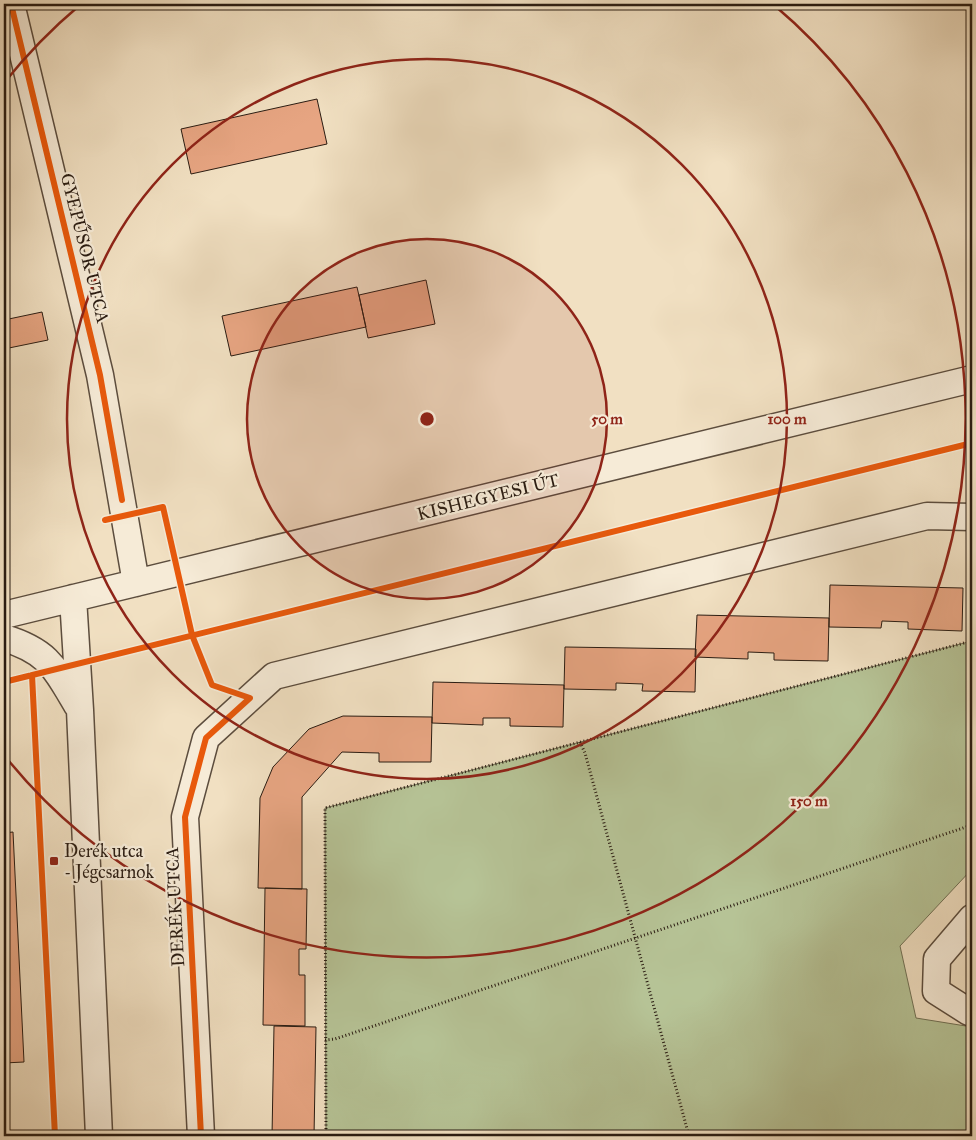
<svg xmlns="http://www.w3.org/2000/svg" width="976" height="1140" font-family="'IM FELL Great Primer',serif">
  <rect width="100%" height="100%" fill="#f1e0c2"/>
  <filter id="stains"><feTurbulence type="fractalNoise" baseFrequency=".004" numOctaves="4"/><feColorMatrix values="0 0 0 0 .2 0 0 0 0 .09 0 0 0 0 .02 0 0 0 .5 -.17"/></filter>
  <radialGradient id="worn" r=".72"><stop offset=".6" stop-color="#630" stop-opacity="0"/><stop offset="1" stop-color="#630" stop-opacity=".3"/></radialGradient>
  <path fill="#b6c396" stroke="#707054" d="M972 641V869L900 946 916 1018 972 1027V1136H326L325 808Z"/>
  <path fill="#e7a582" stroke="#2a1c12" d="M317 99 327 144 191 174 181 129Z
    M426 280 435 324 368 338 359 295Z
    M357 287 366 327 231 356 222 316Z
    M42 312 48 340 4 349V320Z
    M830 585 963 588 962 631 908 629V622L882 621 881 628 829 627Z
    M697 615 829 618 828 661 774 660V653L748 652V659L695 657Z
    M565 647 696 649 695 692 642 691 643 684 616 683V690L564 689Z
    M433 682 564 685 563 727 510 726V718H483V725L432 723Z
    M343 716 432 717 431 762H379V753L342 752 302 797V889L258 888 260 798 273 767 309 729Z
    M13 832 24 1062 4 1063V833Z
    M265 888 307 889 306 949H299V975H305V1026L263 1025Z
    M274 1026 316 1027 314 1136H272Z"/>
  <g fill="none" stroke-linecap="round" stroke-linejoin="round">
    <defs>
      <path id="minor" d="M11 4 100 375 136 583
        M73 598 80 710 99 1136
        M4 615 972 379
        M4 638C48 651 55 668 77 705
        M972 918 937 959 936 991 969 1012 972 1011
        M201 1136 185 817 206 738 274 676 927 516 972 517"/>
    </defs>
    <use href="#minor" stroke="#5c4d3e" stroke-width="29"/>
    <path stroke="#2a1c12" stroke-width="3" stroke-dasharray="1 2.5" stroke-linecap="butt" d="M580 742 585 753 689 1136
      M325 1040 335 1039 972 825
      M326 1136 325 808 972 641"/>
    <use href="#minor" stroke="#f6ebd7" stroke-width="26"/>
    <defs>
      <path id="cycleway" d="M11 4 100 375 122 500
        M105 520 163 507 192 635 212 685 250 698 206 738 185 817 201 1136
        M32 675 55 1136
        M4 682 972 443"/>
    </defs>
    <use href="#cycleway" stroke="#f6ebd7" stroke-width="9"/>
    <use href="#cycleway" stroke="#e8590c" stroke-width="6"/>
  </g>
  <circle cx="427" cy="419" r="180" fill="#8f2418" fill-opacity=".12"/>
  <g fill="none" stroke="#8f2418" stroke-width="2.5">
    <circle cx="427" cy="419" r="180"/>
    <circle cx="427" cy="419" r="360"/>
    <path d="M4 83A540 540 0 0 1 80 5M774 5A540 540 0 1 1 4 755"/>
  </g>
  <rect fill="#8f2418" stroke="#f6ebd7" stroke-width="2" x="49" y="856" width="10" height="10" rx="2.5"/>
  <g text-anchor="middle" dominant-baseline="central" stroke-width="4.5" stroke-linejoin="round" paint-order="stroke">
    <g font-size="18" fill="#2a1c12" stroke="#f6ebd7">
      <text transform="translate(85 248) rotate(76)">GYEPŰSOR UTCA</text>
      <text transform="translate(488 497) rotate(-14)">KISHEGYESI ÚT</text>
      <text transform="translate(175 907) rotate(-93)">DERÉK UTCA</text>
    </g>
    <g font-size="18" fill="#2a1c12" stroke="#f6ebd7" text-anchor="start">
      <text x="64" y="851">Derék utca<tspan x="64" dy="21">- Jégcsarnok</tspan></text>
    </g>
  </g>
  <circle cx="427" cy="419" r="8" fill="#8f2418" stroke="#f6ebd7" stroke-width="2.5"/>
  <g font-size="15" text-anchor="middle" font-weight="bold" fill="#8f2418" stroke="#f6ebd7" stroke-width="4.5" stroke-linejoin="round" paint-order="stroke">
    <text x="607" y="424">50 m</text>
    <text x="787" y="424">100 m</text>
    <text x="809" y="806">150 m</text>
  </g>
  <rect width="976" height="1140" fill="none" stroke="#f1e0c2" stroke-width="20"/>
  <rect x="5" y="5" width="966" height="1130" fill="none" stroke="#2a1c12" stroke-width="2.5"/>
  <rect x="10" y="10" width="956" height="1120" fill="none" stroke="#2a1c12"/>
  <rect width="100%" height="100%" filter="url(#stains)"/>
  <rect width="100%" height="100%" fill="url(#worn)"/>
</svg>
